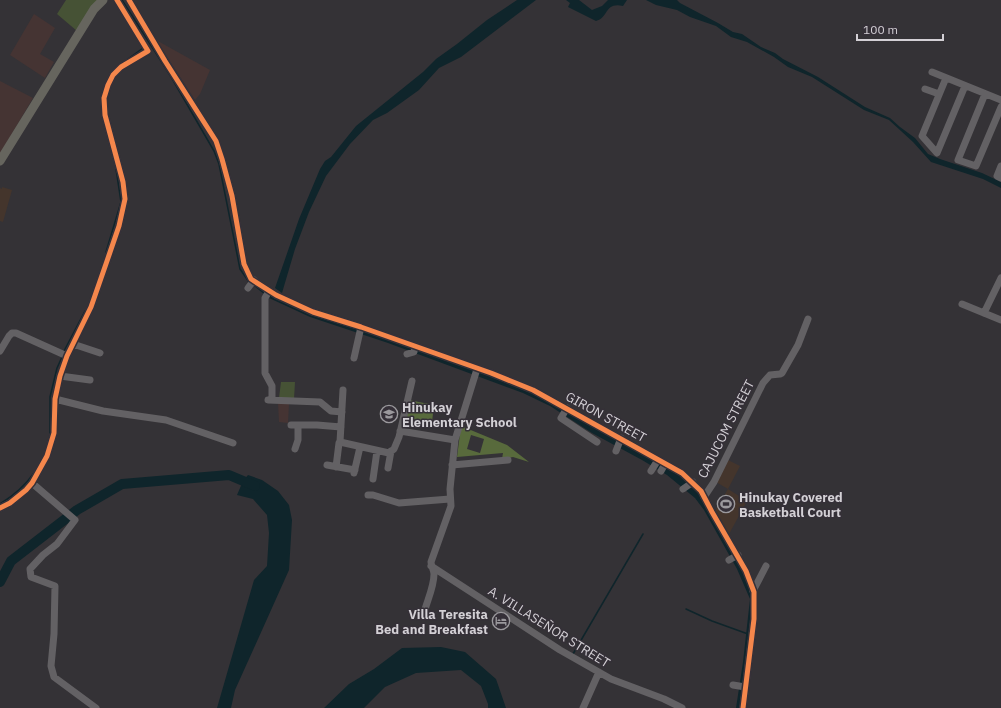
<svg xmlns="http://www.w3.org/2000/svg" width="1001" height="708" font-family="'IBM Plex Sans',sans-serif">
  <rect width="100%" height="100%" fill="#343236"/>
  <path fill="#44352c" d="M2 187 12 190 3 222 0 221V188L2 189Z
    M728 460 740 466 728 489 747 501 728 536 715 511 728 489 716 482Z"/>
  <path fill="#453433" d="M34 14 55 28 40 54 54 62 45 78 10 55Z
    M156 40 210 70 200 94 195 100Z
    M0 81 33 98 0 154Z
    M278 403 289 404 288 423 279 422Z"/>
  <path fill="#465235" d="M66 0H99L77 31 57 14Z
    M281 382H295L294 399 279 398Z"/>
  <path fill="#586a3c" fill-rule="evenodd" d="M409 400 434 405 432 422 404 418Z
    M461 426 507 445 529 462 513 457 502 459 503 453 457 457ZM471 435 484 439 480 453 467 449Z"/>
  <path fill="#0f252b" d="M517 0H536L461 57 439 68 419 90 387 113 373 120 350 144 326 176 309 212 295 249 282 293 275 288 299 219 320 169 325 161 331 157 356 126 423 72 436 59 457 44 487 20Z
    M566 0H579L592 10 602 6 608 0H627L623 6C604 2 609 18 596 21L568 7 570 3Z
    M646 0H677L680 3 718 23 733 32 742 34 761 47 775 53 783 59 818 77 865 107 890 118 900 127 915 138 928 154 940 159 982 173 1001 182V188L983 179 931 162 913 142 889 120 864 110 812 77 788 67 774 57 747 42 731 37 716 26 690 17 677 10 656 5Z
    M271 295 314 315 370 333 523 388 679 474 697 489 740 563 752 596 749 630 740 708H736L743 662 750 599 737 569 704 510 695 498 667 475 642 460 592 433 550 406 523 393 388 343 310 317 269 298Z
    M248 475 262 480 278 491 289 505 292 520 289 570 249 659 235 690 231 708H217L254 580 267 566 269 533 267 515 253 499 237 495 243 481Z
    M441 647 465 652 496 679 506 708H488V704L481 686 461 670 416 673 385 687 364 708H324L349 684 374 669 402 648Z"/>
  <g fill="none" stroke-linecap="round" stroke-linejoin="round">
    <path stroke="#0f252b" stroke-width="1.5" d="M122 0 170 75 214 151 219 164 240 269 249 282
      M128 59 143 48
      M106 252 121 202 116 169
      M254 285 265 294
      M64 351 85 311
      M50 433V397L57 368 62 357
      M0 504C13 496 25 486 34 473
      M686 609 712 621 748 634
      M573 654 643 534"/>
    <path stroke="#0f252b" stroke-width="10" d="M0 582 11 561 77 510 122 484 229 475 255 486"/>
    <path stroke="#636164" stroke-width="7" d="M129 0 165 61 216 141 222 159 232 196 244 264 251 279 276 295 313 312 361 327 491 373 533 390 682 473 701 491 712 512 746 571 754 592V619L743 708
      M932 72 1001 100
      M946 78 922 136 937 153 965 86
      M925 89 939 94
      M985 94 958 160 976 166 1001 107
      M1001 166 997 176 1001 178
      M248 288 254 280
      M269 291 265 298V373L272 386V400
      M962 304 1001 320
      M984 313 1001 278
      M73 344 100 353
      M0 351 9 336 12 333H16L67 356
      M407 354 414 352 415 346
      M354 358 361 327
      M60 376 90 380
      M343 390 340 442 389 453 394 449 399 437 412 381
      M55 399 103 411 166 420 233 443
      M268 400 320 402 331 411 342 412
      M567 408 561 418 597 442
      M291 425H317L341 427
      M400 431 455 440
      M295 449 298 440V425
      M616 451 621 438
      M327 465 355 470
      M452 465 508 460
      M336 467 339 443
      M388 468 391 451
      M651 471 658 460
      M661 471 665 464
      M354 473 360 447
      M373 479 377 451
      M32 483 75 520 57 544 43 555 30 569 31 577 55 586 54 634 51 666 54 677 96 708
      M683 489 693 482
      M368 495H373L399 503 450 499
      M704 497 714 482 763 383 770 375 780 374 782 373 798 345 808 319
      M0 508 10 503 26 490 32 483 47 456 54 433 55 399 60 376 67 356 91 307 107 261 119 226 125 199 123 182 105 115 104 98 108 85 113 75 121 67 148 51 117 0
      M729 560 738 555
      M431 566 560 650 611 679 664 699 682 708
      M753 591 766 566
      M424 613C427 601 434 587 434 574 434 570 431 566 431 562L451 506 450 489 455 440 477 369
      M733 685 745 687
      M583 708 599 672"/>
    <path stroke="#66655e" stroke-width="9" d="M0 161 94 9 103 0"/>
    <defs>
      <path id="cycleway" d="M129 0 165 61 216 141 222 159 232 196 244 264 251 279 276 295 313 312 361 327 491 373 533 390 682 473 701 491 712 512 746 571 754 592V619L743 708
        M0 508 10 503 26 490 32 483 47 456 54 433 55 399 60 376 67 356 91 307 107 261 119 226 125 199 123 182 105 115 104 98 108 85 113 75 121 67 148 51 117 0"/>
    </defs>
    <use href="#cycleway" stroke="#353038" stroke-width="8"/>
    <use href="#cycleway" stroke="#f5874c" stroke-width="5"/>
  </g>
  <defs>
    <symbol id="school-ring" viewBox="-11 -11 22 22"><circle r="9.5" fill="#353038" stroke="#9b999d" stroke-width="1.5"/><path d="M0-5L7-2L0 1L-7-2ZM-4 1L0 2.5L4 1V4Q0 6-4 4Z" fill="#9b999d"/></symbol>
    <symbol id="stadium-ring" viewBox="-11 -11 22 22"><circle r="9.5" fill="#353038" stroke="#9b999d" stroke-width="1.5"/><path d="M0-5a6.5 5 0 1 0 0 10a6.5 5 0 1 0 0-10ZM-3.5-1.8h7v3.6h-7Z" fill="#9b999d"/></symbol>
    <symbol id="hotel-ring" viewBox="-11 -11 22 22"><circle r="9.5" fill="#353038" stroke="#9b999d" stroke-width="1.5"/><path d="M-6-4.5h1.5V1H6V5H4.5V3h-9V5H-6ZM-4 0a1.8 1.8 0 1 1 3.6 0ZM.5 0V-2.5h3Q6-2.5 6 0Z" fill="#9b999d"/></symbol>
  </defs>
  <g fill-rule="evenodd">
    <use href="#school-ring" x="379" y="404" width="20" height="20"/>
    <use href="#stadium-ring" x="716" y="494" width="20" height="20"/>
    <use href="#hotel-ring" x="491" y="611" width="20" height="20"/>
  </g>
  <g text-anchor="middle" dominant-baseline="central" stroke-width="3" stroke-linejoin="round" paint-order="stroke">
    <g font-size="13" font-weight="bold" fill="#d3d0d5" stroke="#353038" text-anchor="start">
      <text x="402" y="407">Hinukay<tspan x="402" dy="15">Elementary School</tspan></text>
      <text x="739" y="497">Hinukay Covered<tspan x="739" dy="15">Basketball Court</tspan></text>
      <text x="488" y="614" text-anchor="end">Villa Teresita<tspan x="488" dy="15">Bed and Breakfast</tspan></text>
    </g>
    <g font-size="13" fill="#d3d0d5" stroke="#353038">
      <text transform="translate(606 417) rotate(29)">GIRON STREET</text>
      <text transform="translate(726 429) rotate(-63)">CAJUCOM STREET</text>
      <text transform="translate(549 627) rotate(32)">A. VILLASEÑOR STREET</text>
    </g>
  </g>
  <path d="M857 34v6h86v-6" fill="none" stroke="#d3d0d5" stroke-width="2"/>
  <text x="863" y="34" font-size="12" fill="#d3d0d5" stroke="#353038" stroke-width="3" paint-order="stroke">100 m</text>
</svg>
